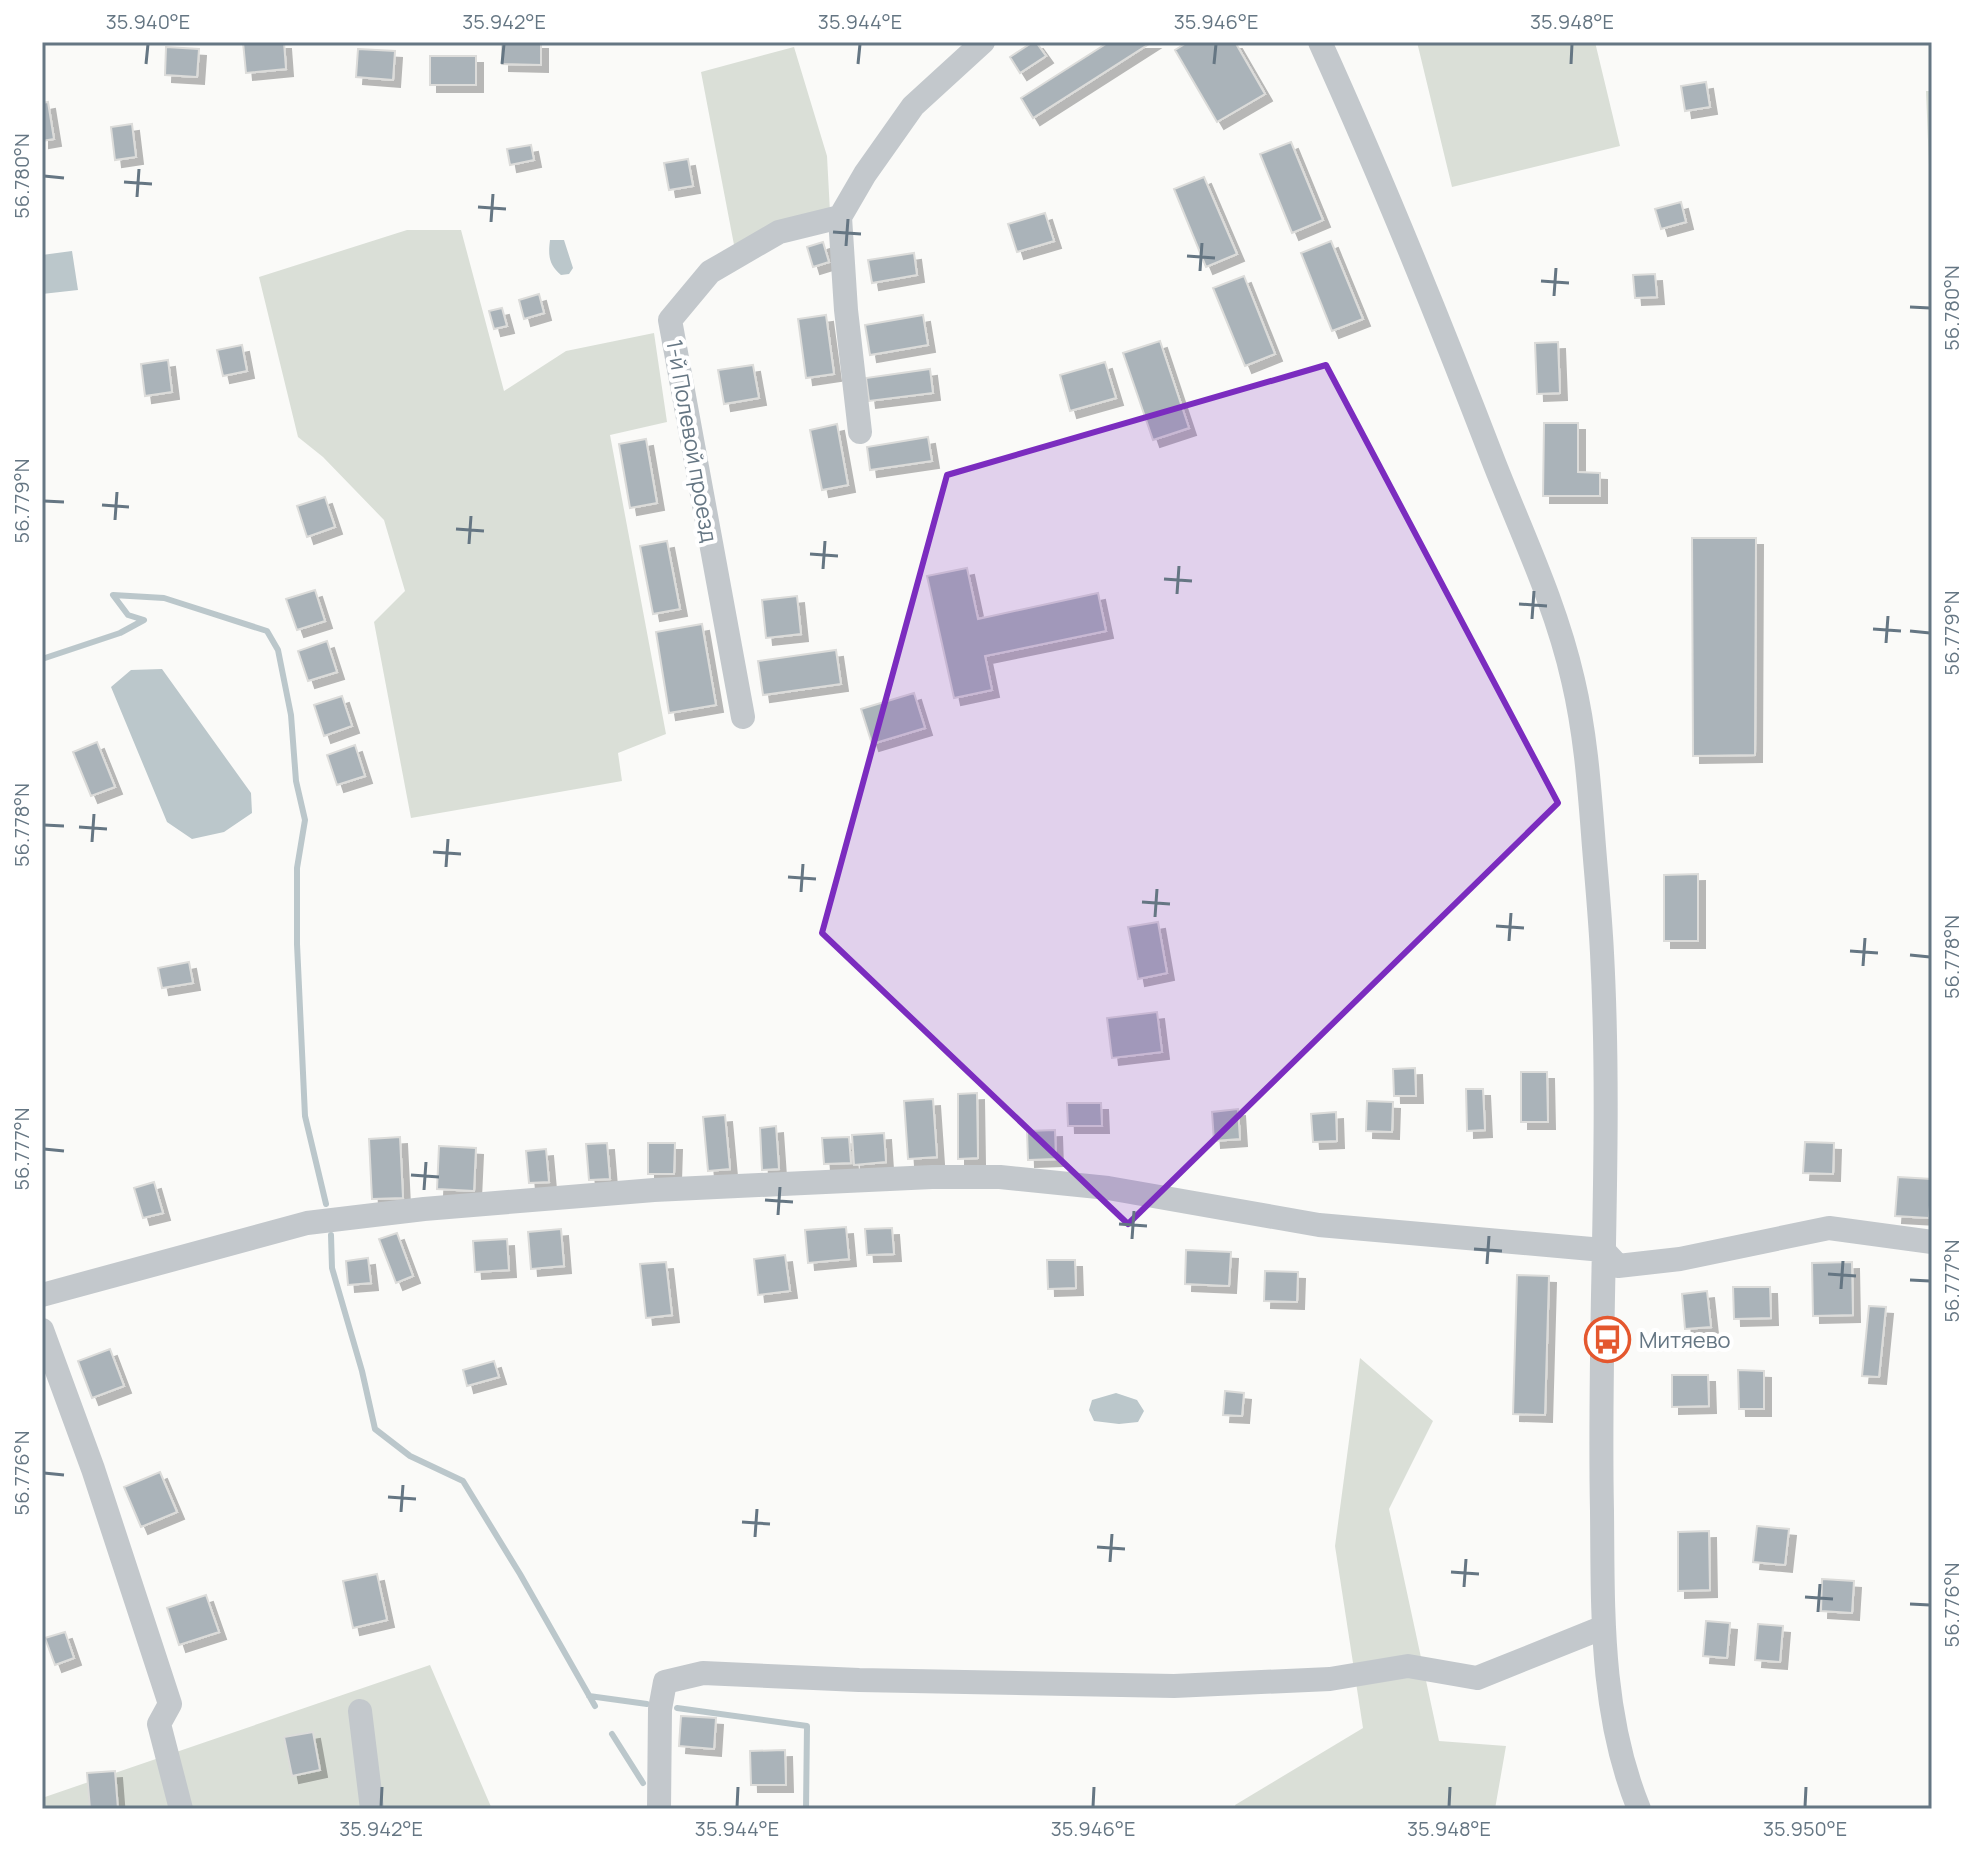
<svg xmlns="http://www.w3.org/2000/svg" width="1974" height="1851" font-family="Manrope,sans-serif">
  <defs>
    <filter id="shadow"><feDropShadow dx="7" dy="7" stdDeviation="0" flood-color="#0004"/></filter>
  </defs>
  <rect width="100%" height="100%" fill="#fafaf8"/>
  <path fill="#dadfd7" d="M1417 42H1595L1620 146 1452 187Z
    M794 47 827 156 830 212 735 250 701 72Z
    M1926 91H1932V190H1930Z
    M407 230H461L504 391 566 351 654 333 667 422 610 435 666 734 618 753 622 781 411 818 374 622 405 591 384 520 323 457 298 437 259 277Z
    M1360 1358 1433 1421 1389 1509 1439 1741 1506 1746 1495 1809H1236L1235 1805 1363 1728 1335 1546Z
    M430 1665 492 1809H42V1798Z"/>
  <path fill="#bbc7cb" d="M550 240H564L573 268 569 274 561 275C549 265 548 256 550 240Z
    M72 251 78 290 42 294V255Z
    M162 669 251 793 252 813 224 832 192 839 167 822 111 687 131 670Z
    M1116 1393 1137 1400 1144 1411 1138 1422 1119 1424 1094 1421 1089 1410 1092 1400Z"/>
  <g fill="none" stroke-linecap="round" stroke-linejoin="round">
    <path stroke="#bbc7cb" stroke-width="6" d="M42 659 120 633 144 620 128 615 113 595 164 598 267 631 278 650 291 715 296 781 305 820 297 868V944L305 1116 326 1204
      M331 1235 332 1268 362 1371 375 1429 410 1456 463 1481 520 1574 595 1706
      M589 1696 647 1704
      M677 1708 807 1726 806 1809
      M612 1734 643 1783"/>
  </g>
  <path fill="#aab3b9" stroke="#dcdcda" stroke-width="2" filter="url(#shadow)" d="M243 42H284L286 69 246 73Z
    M502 42H541V65L502 64Z
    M1033 42H1036L1046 56 1020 73 1010 57Z
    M1109 42H1152L1033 118 1021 98Z
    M1188 42H1235L1265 94 1217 122 1175 50Z
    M166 47 199 49 197 77 165 75Z
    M358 49 395 51 393 80 356 77Z
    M430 56H476V85H430Z
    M1706 82 1710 107 1685 111 1681 86Z
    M48 102 54 139 42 141V103Z
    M132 124 136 157 115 160 111 127Z
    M1291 142 1323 220 1292 233 1260 154Z
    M531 145 534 160 510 165 507 149Z
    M688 159 693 186 669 190 664 163Z
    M1204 177 1237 254 1206 267 1174 189Z
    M1681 202 1686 222 1661 229 1655 209Z
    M1045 213 1054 241 1017 252 1008 224Z
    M1331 241 1363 319 1332 331 1301 253Z
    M823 242 829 262 813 267 807 247Z
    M914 253 917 275 872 283 868 260Z
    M1655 274 1657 297 1635 298 1633 275Z
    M1244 276 1275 354 1245 366 1213 288Z
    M539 294 544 313 524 319 519 300Z
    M502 308 507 326 494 329 489 311Z
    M826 315 834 374 806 378 798 319Z
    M923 315 928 345 870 355 865 325Z
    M1160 341 1189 428 1153 440 1123 353Z
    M1558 342 1560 393 1537 394 1535 343Z
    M242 345 247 371 223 376 217 350Z
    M168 360 172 392 145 396 141 364Z
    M1105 362 1116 398 1070 411 1060 375Z
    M753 365 759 398 724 404 718 370Z
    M930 369 933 393 869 401 866 378Z
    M1544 423H1578V472L1600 473V496H1543Z
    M837 424 848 485 822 490 810 430Z
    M928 437 932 461 870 470 867 447Z
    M646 439 657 503 630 508 619 444Z
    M325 497 335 527 307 537 297 506Z
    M1692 538H1756L1755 755 1693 756Z
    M667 541 680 609 653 614 640 546Z
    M967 568 978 619 1098 593 1106 631 985 656 992 690 954 698 927 576Z
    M315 590 325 621 297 630 286 599Z
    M797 596 801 634 766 638 762 600Z
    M702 624 716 705 669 713 656 632Z
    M327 641 337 672 308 681 298 651Z
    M836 650 841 684 763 695 758 661Z
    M914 693 925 728 872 744 861 709Z
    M342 696 352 726 324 736 314 705Z
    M97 742 115 787 91 796 73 752Z
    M355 745 365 776 337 785 327 755Z
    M1698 874V941H1664V875Z
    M1158 922 1167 973 1138 979 1128 927Z
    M189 962 193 983 162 988 158 968Z
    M1157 1012 1162 1052 1112 1058 1107 1018Z
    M1415 1068 1416 1096H1394L1393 1069Z
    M1521 1072H1547L1548 1122H1521Z
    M1466 1089H1483L1485 1130 1467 1131Z
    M977 1093 978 1158 958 1159V1094Z
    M933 1099 937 1157 908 1159 904 1101Z
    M1367 1101 1393 1102 1392 1132 1366 1131Z
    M1067 1103H1101L1102 1126H1068Z
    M1238 1109 1240 1139 1214 1141 1212 1112Z
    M1336 1112 1337 1141 1313 1142 1311 1114Z
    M725 1115 730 1169 708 1171 703 1117Z
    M776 1126 779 1169 762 1170 760 1128Z
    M1055 1130 1056 1159 1028 1160 1027 1131Z
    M884 1133 886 1162 854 1165 852 1135Z
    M400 1137 403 1198 372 1199 369 1139Z
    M849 1137 851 1163 824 1164 822 1138Z
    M1805 1142 1834 1143 1833 1174 1803 1173Z
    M607 1143 610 1179 589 1180 586 1144Z
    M648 1143H675L674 1174H648Z
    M439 1146 476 1148 474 1191 437 1189Z
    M546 1149 549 1182 529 1183 526 1151Z
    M1898 1177 1932 1179 1929 1218 1895 1216Z
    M154 1182 163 1213 143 1218 134 1188Z
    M846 1227 849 1259 808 1263 805 1230Z
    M892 1228 894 1254 867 1255 865 1229Z
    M561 1229 564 1266 531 1269 528 1232Z
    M397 1233 413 1276 396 1283 379 1239Z
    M507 1239 509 1270 475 1272 473 1241Z
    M1186 1250 1231 1252 1229 1286 1185 1284Z
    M785 1255 790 1291 758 1295 754 1259Z
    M368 1258 371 1283 348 1285 346 1261Z
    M1047 1260H1075L1076 1288 1048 1289Z
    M666 1262 672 1315 646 1318 640 1264Z
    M1852 1262 1853 1315 1813 1316 1812 1263Z
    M1265 1271 1298 1272 1297 1302 1264 1301Z
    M1517 1275 1549 1276 1545 1415 1513 1414Z
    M1733 1287H1770L1771 1318 1734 1319Z
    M1707 1291 1711 1327 1685 1329 1682 1294Z
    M1869 1306 1886 1307 1879 1377 1862 1376Z
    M110 1349 124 1386 92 1398 78 1361Z
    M494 1361 499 1377 467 1386 463 1370Z
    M1738 1370 1764 1371V1409H1739Z
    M1672 1375H1708L1709 1406 1672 1407Z
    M1225 1391 1244 1393 1242 1416 1223 1415Z
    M160 1472 177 1512 141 1527 124 1487Z
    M1757 1526 1789 1529 1785 1565 1753 1562Z
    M1709 1531 1710 1590 1678 1591V1532Z
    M377 1574 387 1620 353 1628 343 1581Z
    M1822 1579 1854 1581 1852 1613 1821 1611Z
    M206 1595 219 1632 179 1645 167 1608Z
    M1706 1621 1730 1623 1727 1658 1703 1656Z
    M1758 1624 1783 1626 1780 1662 1755 1660Z
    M65 1632 74 1658 55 1665 45 1638Z
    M681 1716 716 1718 714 1749 679 1746Z
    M313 1732 320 1770 292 1776 284 1737Z
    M785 1750 786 1785H751L750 1751Z
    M115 1771 118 1809H90L87 1773Z"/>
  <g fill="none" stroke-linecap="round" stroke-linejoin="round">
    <path stroke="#c3c8cc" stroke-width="24" d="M1320 42C1383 181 1440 322 1495 465 1523 536 1556 605 1573 680 1585 731 1589 782 1593 834 1596 874 1600 913 1602 953 1612 1139 1598 1325 1602 1511 1603 1613 1600 1713 1639 1809
      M860 432 846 310 840 217 865 174 913 106 983 42
      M743 717 670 320 710 272 779 232 840 217
      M42 1295 307 1223 424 1209 654 1190 932 1177H1000L1108 1188 1319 1225 1603 1250 1618 1266 1680 1259 1829 1228 1932 1242
      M42 1330 93 1469 170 1704 159 1724 181 1809
      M360 1711 372 1809
      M659 1809 660 1709 665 1682 703 1673 859 1680 1174 1686 1330 1679 1408 1666 1477 1678 1604 1627"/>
  </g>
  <path fill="#7b2cbf" fill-opacity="0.2" stroke="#7b2cbf" stroke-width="6" stroke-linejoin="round" d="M1326 365 1558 803 1128 1224 822 933 947 475Z"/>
  <path fill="none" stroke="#657683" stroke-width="3" d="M146 64 148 44M502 64 504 44M858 64 860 44M1214 64 1216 44M1571 64 1572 44M44 176 64 178M124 182 152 184M137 197 139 169M478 207 506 209M491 222 493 194M833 232 861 234M846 246 848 219M1187 256 1215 258M1200 271 1202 243M1541 281 1569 283M1554 296 1556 268M1910 307 1930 308M44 501 64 502M102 505 129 507M115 520 117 492M456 529 484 531M469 544 471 516M810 554 838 556M823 569 825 541M1164 579 1192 581M1177 594 1179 566M1519 604 1547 606M1532 619 1534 591M1873 629 1901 631M1910 631 1930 633M1886 643 1888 616M44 825 64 826M79 827 107 829M92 842 94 814M433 852 461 854M446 867 448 839M788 877 816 879M801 892 803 864M1142 902 1170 904M1155 917 1157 889M1496 926 1524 928M1509 941 1511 913M1850 951 1878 953M1910 955 1930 957M1863 966 1865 938M44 1149 64 1151M411 1175 439 1177M424 1190 426 1162M765 1200 793 1202M778 1215 780 1187M1119 1224 1147 1226M1132 1239 1134 1211M1474 1249 1502 1251M1487 1264 1489 1236M1828 1274 1856 1276M1910 1280 1930 1281M1841 1289 1843 1261M44 1473 64 1475M388 1497 416 1499M401 1512 403 1485M742 1522 770 1524M755 1537 757 1509M1097 1547 1125 1549M1110 1562 1112 1534M1451 1572 1479 1574M1464 1587 1466 1559M1805 1597 1833 1599M1910 1604 1930 1605M1818 1612 1820 1584M381 1807 382 1787M737 1807 738 1787M1093 1807 1094 1787M1449 1807 1450 1787M1805 1807 1806 1787"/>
  <defs>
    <symbol id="bus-ring" viewBox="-11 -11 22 22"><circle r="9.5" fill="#fff" stroke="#e4572e" stroke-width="1.5"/><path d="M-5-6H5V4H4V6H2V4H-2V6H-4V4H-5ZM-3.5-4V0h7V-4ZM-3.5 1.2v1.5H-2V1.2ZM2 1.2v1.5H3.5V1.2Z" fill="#e4572e"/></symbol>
  </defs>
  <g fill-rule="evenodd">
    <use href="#bus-ring" x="1582" y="1314" width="51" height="51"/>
  </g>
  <g text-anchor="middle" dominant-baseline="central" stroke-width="8" stroke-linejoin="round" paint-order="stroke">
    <g font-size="22" fill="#657683" stroke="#fff">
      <text transform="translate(692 441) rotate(80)">1-й Полевой проезд</text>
    </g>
    <g font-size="22" fill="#657683" stroke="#fff" text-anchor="start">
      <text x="1639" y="1340">Митяево</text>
    </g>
  </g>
  <rect width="1974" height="1851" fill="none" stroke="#ffffff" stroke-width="88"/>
  <rect x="44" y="44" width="1886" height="1763" fill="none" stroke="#657683" stroke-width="3"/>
  <g font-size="20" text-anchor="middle" fill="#657683">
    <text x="148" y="29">35.940°E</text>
    <text x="504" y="29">35.942°E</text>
    <text x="860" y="29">35.944°E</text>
    <text x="1216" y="29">35.946°E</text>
    <text x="1572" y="29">35.948°E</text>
    <text transform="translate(22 176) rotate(-90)" y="7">56.780°N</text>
    <text transform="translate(1952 308) rotate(-90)" y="7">56.780°N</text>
    <text transform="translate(22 501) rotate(-90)" y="7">56.779°N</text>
    <text transform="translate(1952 633) rotate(-90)" y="7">56.779°N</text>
    <text transform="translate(22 825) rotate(-90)" y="7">56.778°N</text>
    <text transform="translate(1952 957) rotate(-90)" y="7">56.778°N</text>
    <text transform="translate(22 1149) rotate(-90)" y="7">56.777°N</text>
    <text transform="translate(1952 1281) rotate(-90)" y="7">56.777°N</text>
    <text transform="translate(22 1473) rotate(-90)" y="7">56.776°N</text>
    <text transform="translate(1952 1605) rotate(-90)" y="7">56.776°N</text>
    <text x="381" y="1836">35.942°E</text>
    <text x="737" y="1836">35.944°E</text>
    <text x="1093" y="1836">35.946°E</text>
    <text x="1449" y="1836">35.948°E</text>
    <text x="1805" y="1836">35.950°E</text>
  </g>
</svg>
